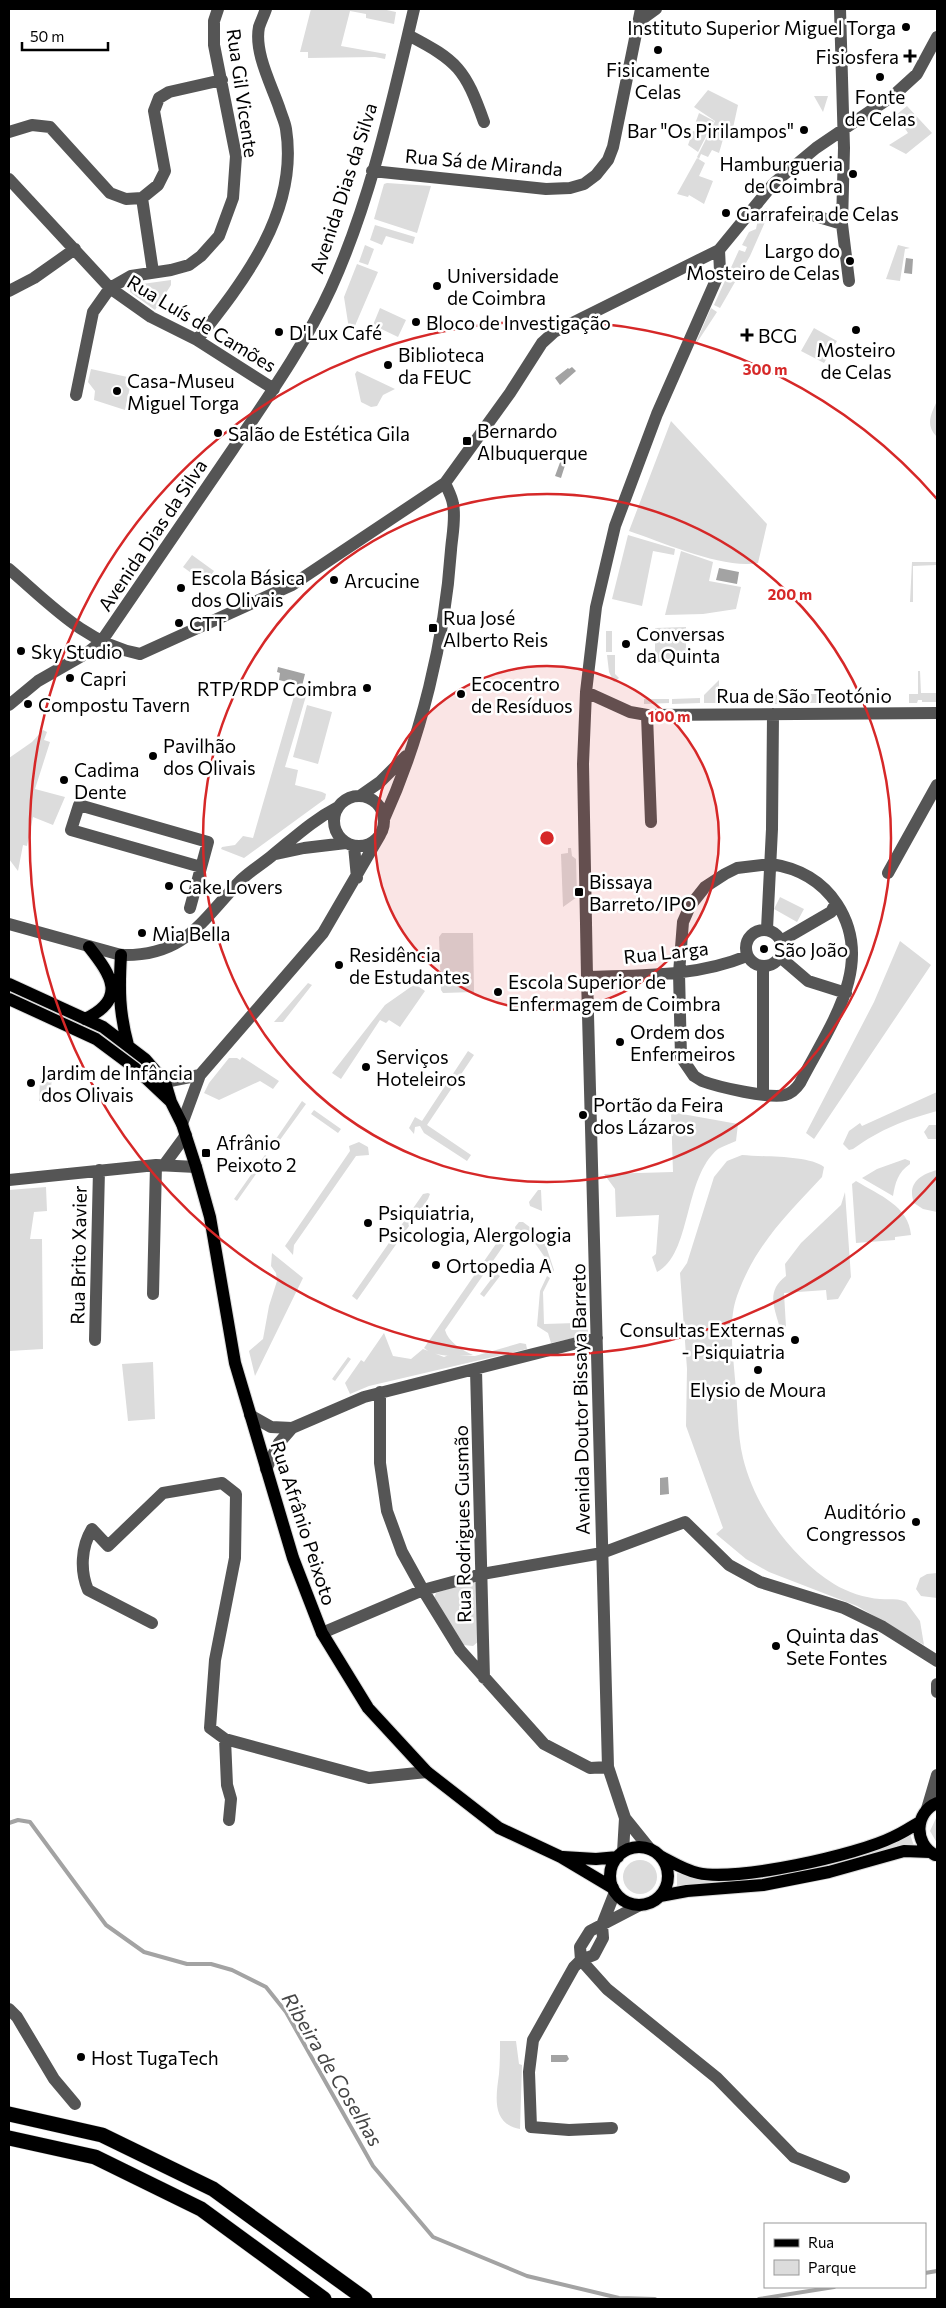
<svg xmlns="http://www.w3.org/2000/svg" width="946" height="2308" font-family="Commissioner,sans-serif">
  <rect width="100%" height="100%" fill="#fff"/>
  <path fill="#dcdcdc" d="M311 9H382L396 12 394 24 366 18V14L350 11 341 46 386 54 385 59 375 57 308 58V52H300Z
    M708 90 738 105 733 128 728 127 726 129 719 153 712 150 708 157 701 154 699 159 697 157 715 121 694 107Z
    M814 96H828L823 112Z
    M907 106 932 133 906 154 889 145 908 133 896 115Z
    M699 113 714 121 698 152 688 145 693 131 703 134 705 127 695 124Z
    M697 158 705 163 699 176 713 181 704 204 689 195 688 197 677 194Z
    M387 183 431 186 417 233 374 219 384 184Z
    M767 208 769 213 750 256 720 308 714 305 739 250 745 252 747 247 742 245 749 232 756 229 758 219Z
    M375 225 415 237 413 244 386 236 382 245 370 240Z
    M365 245 374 249 368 265 359 262Z
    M898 245 910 248 905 249 900 281 886 279Z
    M357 264 378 272 354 328 349 329 344 297Z
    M171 280V285L155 310 130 292V288L135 285Z
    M380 308 406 320 398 337 373 325Z
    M711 308 717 312 694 347Z
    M814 328 837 341 824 363 801 351Z
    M91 369 132 378 125 410 94 400 95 391 88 382Z
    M357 371 395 389 383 395 377 406 371 407 361 402 355 374Z
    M937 401V437C925 425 931 414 937 401Z
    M671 421 767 524 758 563C722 569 665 543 629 531Z
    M628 535 675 549 674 555 653 551 642 606 612 599Z
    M681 551 713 562 709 581 741 587 736 609 703 614 665 615Z
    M192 555 214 571 205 583 183 567Z
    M912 562H937V565L913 566V602H910Z
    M686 627V662H655V628Z
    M606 631H612V652H606Z
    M607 655H615V674L619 678 614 682 609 672Z
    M918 671H920L921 693H937V702H922V700H918L917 703H909V694H918Z
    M719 680V703H704V695Z
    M295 693 306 696 285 767 298 770 295 785 322 792 326 794 325 799 244 858 221 849 222 847 235 845 243 836 253 838Z
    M808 694H832V703H809Z
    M864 694H889V702L864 703Z
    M753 695H777V704H754Z
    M700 698V703L672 704V699Z
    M644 699H669V703L644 704Z
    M307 705 332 712 318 764 293 757Z
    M43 730 47 732 44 740 50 742 35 789 65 797 53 825 33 817 27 846 23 845 18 871 9 859V758L32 742Z
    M568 848H571L572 856 576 859 577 897 563 907 561 854 568 853Z
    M780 897 804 909 797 922 774 909Z
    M442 933H473L474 992 443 993 441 990 439 937Z
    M900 941 931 965 814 1139 806 1133 874 1002Z
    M308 983 312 985 283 1022H274Z
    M415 984 425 991 400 1027 389 1020 386 1023 380 1020 341 1079 332 1073 385 1005Z
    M468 1051 474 1055 427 1125 471 1155 467 1161 424 1133 420 1126 415 1127 414 1134 409 1128 415 1117 422 1121Z
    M242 1057 279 1081 273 1089 260 1081 219 1100 204 1093 209 1083 229 1058H237L240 1060Z
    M40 1078 52 1079 49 1102 39 1101Z
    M937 1092V1111C904 1120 881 1129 853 1149L849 1150 843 1144 849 1131 860 1123 862 1126Z
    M302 1101 306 1104 272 1151 269 1149Z
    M314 1110 341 1129 338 1133 311 1114Z
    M671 1112 738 1124 736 1141C730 1144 723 1146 718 1149 683 1178 692 1254 657 1272L652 1257 656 1254 659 1215 616 1217 615 1189 604 1174 673 1172Z
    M929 1125H937V1139H928L924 1132Z
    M359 1142 368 1147 369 1155 356 1156 294 1245 293 1255 285 1246 350 1151 349 1146Z
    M265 1155 268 1157 237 1201 234 1199Z
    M742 1155C762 1157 809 1155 824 1167L822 1177C786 1216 755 1245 737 1296 728 1321 733 1353 735 1379 738 1404 737 1433 743 1458 755 1507 791 1557 834 1584 847 1592 865 1598 880 1599 889 1600 898 1598 906 1602L920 1621 924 1645 857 1606 769 1572 746 1559 716 1534 723 1528 686 1426 687 1369 680 1273 687 1263 714 1177 727 1161Z
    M905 1159 910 1161V1164C898 1172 895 1183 893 1196L862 1178 877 1169Z
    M937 1170V1212L923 1209 914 1203C907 1184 919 1175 937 1170Z
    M856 1181C879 1195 909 1206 911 1235L895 1237V1240L856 1243 852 1184Z
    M46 1187 47 1211 34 1212 30 1239H42L43 1349 9 1351V1190Z
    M538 1190H541L542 1211 530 1206 529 1202Z
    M845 1192 851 1277 838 1299 827 1300 826 1290 784 1293 786 1327 780 1328C774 1307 766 1291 786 1276L785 1264 801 1243 841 1205Z
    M428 1193 430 1194 428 1199 357 1300 352 1296 423 1194Z
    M519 1222H523L543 1237 554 1270 552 1275 549 1274 546 1259 532 1239 516 1231 515 1227Z
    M498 1241 504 1245 445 1330C448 1342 462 1350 473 1355 457 1356 436 1358 424 1348Z
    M272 1253 303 1278 255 1376 249 1351 263 1339 269 1306 277 1281 276 1273 271 1266Z
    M496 1273 500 1276 484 1297 480 1294Z
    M547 1276 550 1278 543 1292 544 1324 576 1323 575 1294H586L588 1335 551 1343 548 1333 537 1326 540 1291Z
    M384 1333 393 1356 411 1359 423 1349 444 1357 449 1355 475 1356 520 1343 526 1344 527 1349 369 1386 350 1394 345 1383 361 1360 364 1362Z
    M348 1357 351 1359 335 1381 332 1379Z
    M153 1362 155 1419 128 1421 122 1364Z
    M937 1573V1598L921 1596 916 1589 920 1578 927 1574Z
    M473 1581 478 1584 479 1641 473 1646 464 1645 434 1598 436 1593Z
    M937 1816V1843L930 1831Z
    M910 1834 914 1846 762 1880 677 1887V1873L714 1880Z
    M623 1877a17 17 0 1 1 34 0a17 17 0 1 1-34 0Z
    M500 2041H516L519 2064 522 2065 520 2129C491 2124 496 2096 499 2074 500 2063 500 2052 500 2041Z"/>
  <path fill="#a3a3a3" d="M906 258 913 259 912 274 904 273Z
    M572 367 576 371 560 385 555 378 568 368 569 369Z
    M562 457 567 459 561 478 555 476Z
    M719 568 739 572 737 584 716 580Z
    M278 667 305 674 302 686 279 680 280 673 277 672Z
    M668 1477 669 1494 660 1495V1478Z
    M551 2055H567L569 2059 566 2062H551Z"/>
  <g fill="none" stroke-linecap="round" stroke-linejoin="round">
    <path stroke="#a3a3a3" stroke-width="4" d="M9 1823 18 1820 30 1822 106 1925 144 1952 187 1964H211L232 1970 266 1987 286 2012 373 2166 433 2237 527 2276 619 2298 655 2299
      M925 2273 937 2271
      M759 2299 834 2287"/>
    <defs>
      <path id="major" d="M121 955C119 989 119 1012 128 1045
        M9 984 103 1027 145 1059 165 1082 171 1102 182 1124 196 1167 210 1217 235 1363 293 1558 322 1633 368 1708 427 1772 499 1828 561 1857 613 1888
        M9 999 96 1039 135 1068 170 1101
        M85 1019C127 999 112 976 89 947
        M610 1876a29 29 0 1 1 58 0a29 29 0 1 1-58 0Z
        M935 1855C913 1843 915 1812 937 1803
        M660 1856C672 1862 684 1870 698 1873 736 1882 857 1855 893 1837 903 1833 911 1827 920 1822
        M563 1857 596 1859 618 1857
        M660 1896 687 1891 763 1885 829 1872 904 1851 930 1852"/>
      <path id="highway" d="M9 2114 102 2135 213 2189 365 2299
        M9 2138 95 2157 201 2209 324 2299"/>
    </defs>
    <use href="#major" stroke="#dbdbdb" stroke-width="14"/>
    <use href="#highway" stroke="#dbdbdb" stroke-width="16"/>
    <path stroke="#555" stroke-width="12" d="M840 9 844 148 842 224 849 281
      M638 22 656 9
      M408 35C458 61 465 69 484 122
      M9 132 32 125 50 127 110 193 126 199 142 198 158 185 165 171 154 111 159 98 169 92 222 80
      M372 171 546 189 570 188 584 184 596 175 608 160 613 147 641 9
      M9 179 110 288 151 317 197 340 274 389
      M142 198 153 272
      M812 215 842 224
      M9 291 34 278 75 249
      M197 340C244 281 299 211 286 129 285 122 281 114 279 107 271 84 254 52 259 27 261 21 264 15 266 9
      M76 395 93 312 110 288 131 276 171 270 189 265 201 256 219 236 233 198 236 156 214 45V21L218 9
      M9 569C49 603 86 644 140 654L292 585 445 483 510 393 542 343 554 332 719 250 774 183 816 148 894 95 917 74 937 37
      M586 692 630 712 647 715 937 713
      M9 705 38 681 87 653 101 642C145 578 189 513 233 449 268 397 305 345 331 288 371 200 392 102 414 9
      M647 715 651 822
      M360 796 380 782 406 756
      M334 821a25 25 0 1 1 50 0a25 25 0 1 1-50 0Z
      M384 819C421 738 445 639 451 550 452 536 456 519 453 504 452 497 448 490 445 483
      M354 846 357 878
      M276 854 304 848 346 843
      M771 864C798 868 821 880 837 904 877 965 828 1028 800 1083 796 1089 792 1093 785 1095 770 1099 718 1087 702 1081L694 1076 681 1057 679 973 683 922 690 906 705 887 725 874 737 868Z
      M888 873 937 785
      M190 908 208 842 79 805 71 830 201 867
      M9 924 121 955C185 957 202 920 241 880 251 870 264 863 274 854 295 837 313 820 338 807
      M767 929 772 829 773 714
      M746 948a18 18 0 1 1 36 0a18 18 0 1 1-36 0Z
      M781 941 831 912 836 903
      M780 957 808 981 846 993
      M763 966V1094
      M587 977C641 975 696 977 747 956
      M165 1082 200 1075
      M182 1124 200 1075 323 933 380 835
      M164 1165 186 1135
      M9 1180 156 1165 196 1167
      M153 1294 156 1165
      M95 1340 99 1170
      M476 1370 484 1678
      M380 1392V1463L387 1511 402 1552 423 1590 460 1650 544 1744 590 1768 608 1767
      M250 1415 271 1427 292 1428
      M266 1469 279 1443 292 1428 364 1397 597 1338
      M152 1623 88 1590C80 1571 81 1547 92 1529L108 1546 163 1493 222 1483 236 1494 235 1558 215 1660 210 1728 225 1739 369 1778 427 1772
      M322 1633 423 1590 482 1574 602 1553 685 1522 729 1565 760 1582 844 1608 883 1627 937 1661
      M937 1684V1692
      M225 1739 227 1785 231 1799 229 1820
      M927 1809 937 1775
      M650 1849 625 1818 608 1767 587 977 583 764 586 692 596 607 615 526 657 414 720 271 719 250
      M623 1852 625 1818
      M581 1960 607 1989 717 2078 794 2157 844 2177
      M581 1960 580 1947 590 1931 640 1905
      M9 2009 17 2017 54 2079 75 2104
      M612 2128 569 2130 531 2127 529 2072 533 2040 574 1967 581 1960 594 1955 603 1938 602 1925 615 1892"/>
    <use href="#major" stroke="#000" stroke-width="12"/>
    <use href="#highway" stroke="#000" stroke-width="15"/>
  </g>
  <circle cx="547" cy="838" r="172" fill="#d62828" fill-opacity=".12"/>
  <g fill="none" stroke="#d62828" stroke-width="2.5">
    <circle cx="547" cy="838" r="172"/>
    <circle cx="547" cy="838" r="344"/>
    <path d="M937 1177A517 517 0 1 1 937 499"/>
  </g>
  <g fill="#000" stroke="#fff" stroke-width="2">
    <circle cx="906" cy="27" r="5"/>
    <circle cx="658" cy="50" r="5"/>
    <path d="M907.5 48.5h5v5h5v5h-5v5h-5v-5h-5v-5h5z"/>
    <circle cx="880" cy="77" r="5"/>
    <circle cx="804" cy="130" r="5"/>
    <circle cx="853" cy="174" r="5"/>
    <circle cx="726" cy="213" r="5"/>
    <circle cx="850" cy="261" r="5"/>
    <circle cx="437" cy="286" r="5"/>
    <circle cx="416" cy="322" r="5"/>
    <circle cx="856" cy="330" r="5"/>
    <circle cx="279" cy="332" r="5"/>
    <path d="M744.5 327.5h5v5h5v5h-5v5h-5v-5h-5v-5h5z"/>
    <circle cx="388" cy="365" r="5"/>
    <circle cx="117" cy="391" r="5"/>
    <circle cx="218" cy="433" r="5"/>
    <rect x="462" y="436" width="10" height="10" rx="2.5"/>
    <circle cx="334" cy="580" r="5"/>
    <circle cx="181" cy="588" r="5"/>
    <circle cx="179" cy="623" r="5"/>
    <rect x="428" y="623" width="10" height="10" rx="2.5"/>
    <circle cx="626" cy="644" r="5"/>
    <circle cx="21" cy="651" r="5"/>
    <circle cx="70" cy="678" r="5"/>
    <circle cx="367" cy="688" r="5"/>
    <circle cx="461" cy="694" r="5"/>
    <circle cx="28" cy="704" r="5"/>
    <circle cx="153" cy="756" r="5"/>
    <circle cx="64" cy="780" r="5"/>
    <circle cx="169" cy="886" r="5"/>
    <rect x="574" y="887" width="10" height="10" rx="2.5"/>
    <circle cx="142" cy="933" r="5"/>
    <circle cx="764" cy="949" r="5"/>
    <circle cx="339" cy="965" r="5"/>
    <circle cx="498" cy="992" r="5"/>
    <circle cx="620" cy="1042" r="5"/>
    <circle cx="366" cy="1067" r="5"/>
    <circle cx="31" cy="1083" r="5"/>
    <circle cx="583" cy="1115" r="5"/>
    <rect x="201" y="1148" width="10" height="10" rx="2.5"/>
    <circle cx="368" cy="1223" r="5"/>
    <circle cx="436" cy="1265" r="5"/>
    <circle cx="795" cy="1340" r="5"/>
    <circle cx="758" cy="1370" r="5"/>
    <circle cx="916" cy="1522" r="5"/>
    <circle cx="776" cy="1646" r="5"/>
    <circle cx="81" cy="2057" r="5"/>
  </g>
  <g text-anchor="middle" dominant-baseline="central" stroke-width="5" stroke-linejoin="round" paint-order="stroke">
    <g font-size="19" fill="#000" stroke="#fff" text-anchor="start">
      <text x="896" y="27" text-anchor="end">Instituto Superior Miguel Torga</text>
      <text x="899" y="56" text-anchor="end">Fisiosfera</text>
      <text x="658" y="69" text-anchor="middle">Fisicamente<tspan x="658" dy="22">Celas</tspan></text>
      <text x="880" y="96" text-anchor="middle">Fonte<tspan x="880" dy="22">de Celas</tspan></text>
      <text x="794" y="130" text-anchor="end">Bar "Os Pirilampos"</text>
      <text x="843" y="163" text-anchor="end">Hamburgueria<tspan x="843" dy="22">de Coimbra</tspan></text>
      <text x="736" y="213">Garrafeira de Celas</text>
      <text x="840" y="250" text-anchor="end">Largo do<tspan x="840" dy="22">Mosteiro de Celas</tspan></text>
      <text x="447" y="275">Universidade<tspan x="447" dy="22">de Coimbra</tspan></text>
      <text x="426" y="322">Bloco de Investigação</text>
      <text x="289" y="332">D'Lux Café</text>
      <text x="758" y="335">BCG</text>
      <text x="856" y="349" text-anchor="middle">Mosteiro<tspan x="856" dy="22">de Celas</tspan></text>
      <text x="398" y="354">Biblioteca<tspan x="398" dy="22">da FEUC</tspan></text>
      <text x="127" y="380">Casa-Museu<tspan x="127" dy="22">Miguel Torga</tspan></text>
      <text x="477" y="430">Bernardo<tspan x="477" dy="22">Albuquerque</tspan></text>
      <text x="228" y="433">Salão de Estética Gila</text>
      <text x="191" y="577">Escola Básica<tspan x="191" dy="22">dos Olivais</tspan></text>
      <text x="344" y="580">Arcucine</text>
      <text x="443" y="617">Rua José<tspan x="443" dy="22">Alberto Reis</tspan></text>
      <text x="189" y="623">CTT</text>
      <text x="636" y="633">Conversas<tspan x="636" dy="22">da Quinta</tspan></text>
      <text x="31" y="651">Sky Studio</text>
      <text x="80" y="678">Capri</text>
      <text x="471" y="683">Ecocentro<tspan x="471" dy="22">de Resíduos</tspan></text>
      <text x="357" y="688" text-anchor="end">RTP/RDP Coimbra</text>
      <text x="38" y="704">Compostu Tavern</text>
      <text x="163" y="745">Pavilhão<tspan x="163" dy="22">dos Olivais</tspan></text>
      <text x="74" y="769">Cadima<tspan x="74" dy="22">Dente</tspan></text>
      <text x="589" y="881">Bissaya<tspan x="589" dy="22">Barreto/IPO</tspan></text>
      <text x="179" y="886">Cake Lovers</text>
      <text x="152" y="933">Mia Bella</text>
      <text x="774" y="949">São João</text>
      <text x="349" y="954">Residência<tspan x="349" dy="22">de Estudantes</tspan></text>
      <text x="508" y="981">Escola Superior de<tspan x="508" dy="22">Enfermagem de Coimbra</tspan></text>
      <text x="630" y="1031">Ordem dos<tspan x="630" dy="22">Enfermeiros</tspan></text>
      <text x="376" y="1056">Serviços<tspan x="376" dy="22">Hoteleiros</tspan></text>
      <text x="41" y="1072">Jardim de Infância<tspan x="41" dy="22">dos Olivais</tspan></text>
      <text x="593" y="1104">Portão da Feira<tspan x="593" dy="22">dos Lázaros</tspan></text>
      <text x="216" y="1142">Afrânio<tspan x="216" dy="22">Peixoto 2</tspan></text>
      <text x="378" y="1212">Psiquiatria,<tspan x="378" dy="22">Psicologia, Alergologia</tspan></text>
      <text x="446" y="1265">Ortopedia A</text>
      <text x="785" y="1329" text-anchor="end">Consultas Externas<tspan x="785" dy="22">- Psiquiatria</tspan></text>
      <text x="758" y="1389" text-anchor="middle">Elysio de Moura</text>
      <text x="906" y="1511" text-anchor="end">Auditório<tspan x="906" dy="22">Congressos</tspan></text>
      <text x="786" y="1635">Quinta das<tspan x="786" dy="22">Sete Fontes</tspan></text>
      <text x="91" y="2057">Host TugaTech</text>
    </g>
    <g font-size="19" fill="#000" stroke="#fff">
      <text transform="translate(243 93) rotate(82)">Rua Gil Vicente</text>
      <text transform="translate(484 162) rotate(5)">Rua Sá de Miranda</text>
      <text transform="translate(343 188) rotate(-72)">Avenida Dias da Silva</text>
      <text transform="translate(202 323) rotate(31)">Rua Luís de Camões</text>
      <text transform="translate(152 535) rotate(-56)">Avenida Dias da Silva</text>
      <text x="804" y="695">Rua de São Teotónio</text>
      <text transform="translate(666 952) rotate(-6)">Rua Larga</text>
      <text transform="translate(78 1255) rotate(-89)">Rua Brito Xavier</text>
      <text transform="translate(580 1399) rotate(-91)">Avenida Doutor Bissaya Barreto</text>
      <text transform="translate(304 1523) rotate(72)">Rua Afrânio Peixoto</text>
      <text transform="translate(462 1524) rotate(-91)">Rua Rodrigues Gusmão</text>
    </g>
    <g font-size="20" font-style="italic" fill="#444" stroke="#fff">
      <text transform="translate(333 2069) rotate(59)">Ribeira de Coselhas</text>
    </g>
  </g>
  <circle cx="547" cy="838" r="8" fill="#d62828" stroke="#fff" stroke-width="2.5"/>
  <g font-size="15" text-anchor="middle" font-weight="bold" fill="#d62828" stroke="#fff" stroke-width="5" stroke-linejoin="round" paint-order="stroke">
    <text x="765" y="375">300 m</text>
    <text x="790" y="600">200 m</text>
    <text x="669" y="722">100 m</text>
  </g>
  <rect width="946" height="2308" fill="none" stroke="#000000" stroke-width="20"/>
  <rect x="764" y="2223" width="162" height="65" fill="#ffffff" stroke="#999999"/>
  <rect x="774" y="2239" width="25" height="8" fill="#000000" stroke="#999999"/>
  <text x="808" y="2248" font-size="15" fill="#000000">Rua</text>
  <rect x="774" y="2260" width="25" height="15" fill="#dcdcdc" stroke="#999999"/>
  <text x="808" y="2273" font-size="15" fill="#000000">Parque</text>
  <path d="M22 42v8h86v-8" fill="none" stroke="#000000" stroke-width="2.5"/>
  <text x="30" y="42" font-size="15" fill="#000000" stroke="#ffffff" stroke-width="4" paint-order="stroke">50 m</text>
</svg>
